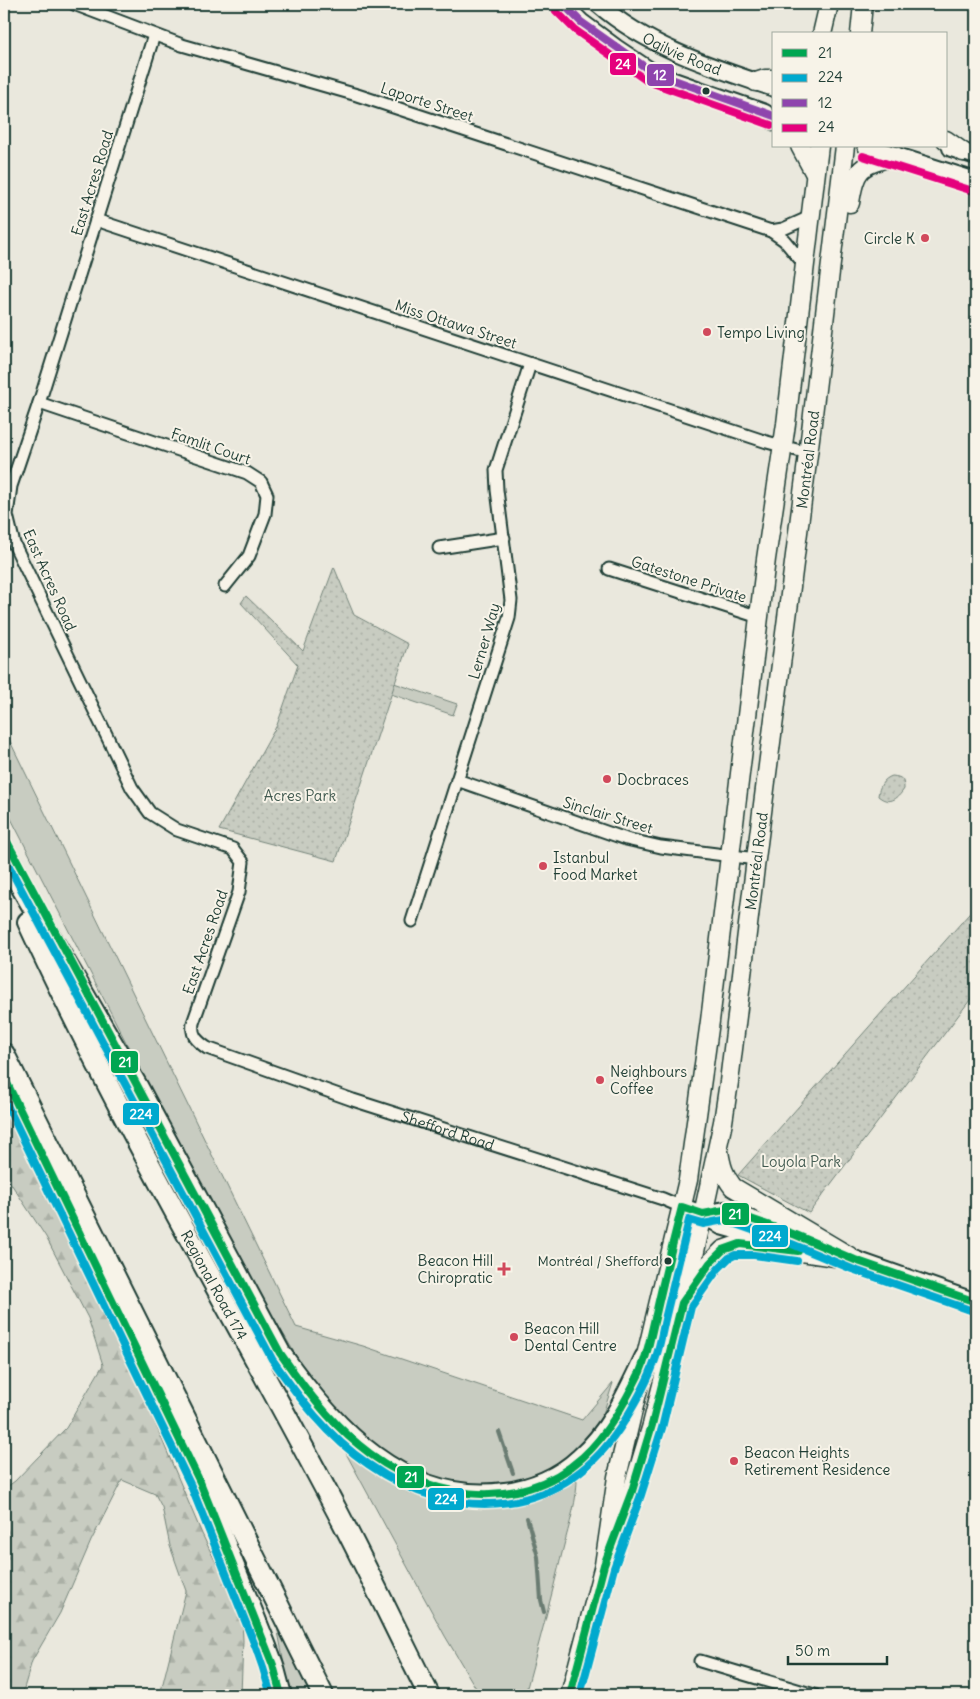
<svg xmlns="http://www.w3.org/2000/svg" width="980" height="1699" font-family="Delius,sans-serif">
  <defs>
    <pattern id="forest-firs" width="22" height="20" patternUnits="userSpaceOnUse" patternTransform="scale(1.25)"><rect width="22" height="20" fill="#c8ccc1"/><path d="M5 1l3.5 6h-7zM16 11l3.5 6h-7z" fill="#abb0a6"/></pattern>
    <pattern id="park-dots" width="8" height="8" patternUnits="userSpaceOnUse" patternTransform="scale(1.25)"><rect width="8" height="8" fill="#c8ccc1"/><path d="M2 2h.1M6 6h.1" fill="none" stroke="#abb0a6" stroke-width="1.8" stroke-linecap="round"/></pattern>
  </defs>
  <rect width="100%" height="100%" fill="#eae8dd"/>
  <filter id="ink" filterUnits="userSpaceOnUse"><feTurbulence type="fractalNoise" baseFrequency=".02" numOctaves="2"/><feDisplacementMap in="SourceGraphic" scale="10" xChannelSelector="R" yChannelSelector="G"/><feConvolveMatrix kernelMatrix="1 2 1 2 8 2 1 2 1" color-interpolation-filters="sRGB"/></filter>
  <g filter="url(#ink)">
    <path fill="#c8ccc1" stroke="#74847a" d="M394 683 457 704 453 715 391 694Z
      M4 729 296 1327 363 1346 582 1420 613 1383 602 1417 594 1432 565 1462 524 1483 449 1486 378 1453 323 1396 301 1364 261 1296 147 1083 4 805Z
      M342 1446C358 1460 375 1474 393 1485 435 1509 492 1512 537 1495 551 1490 564 1481 577 1474 578 1499 569 1525 563 1549 551 1598 538 1647 525 1695H480L445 1636Z
      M276 1621 313 1695H290Z"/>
    <path fill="url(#forest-firs)" stroke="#74847a" d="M4 1101 61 1213 124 1350 202 1534 242 1616 243 1641 241 1695H160L186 1591 170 1546 162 1507 155 1494 122 1480 91 1541 60 1613 32 1661 22 1695H4V1489L15 1481 66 1428 103 1365 88 1318 46 1237 6 1176H4Z"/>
    <path fill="url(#park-dots)" stroke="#74847a" d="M334 567 354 615 408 644 336 861 219 830 277 725 298 665 241 603 246 596 303 651Z
      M892 776C902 777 904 779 904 789 897 800 889 805 878 796 879 787 883 779 892 776Z
      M976 906V992L809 1213 738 1175Z"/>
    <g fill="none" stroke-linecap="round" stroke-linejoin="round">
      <path stroke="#6a7c72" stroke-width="4" d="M499 1432 513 1473
        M527 1518 538 1557 541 1600 544 1612"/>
      <defs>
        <g id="street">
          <path d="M74 4 182 45 357 95 771 231 784 240 804 264"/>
          <path id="s1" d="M154 35 39 403 11 486 7 515 14 544 132 788 150 813 177 830 233 849 243 862 239 892 193 1023C191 1036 197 1041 207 1048L353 1100 663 1199 682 1207"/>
          <path d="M96 220 767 442 808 453"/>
          <path d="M771 231 783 229 810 217"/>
          <path d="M39 403 247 473 261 482 267 495 265 514 249 556 225 586"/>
          <path d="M439 548 504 538"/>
          <path d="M609 569 759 617"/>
          <path d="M457 780 626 839 661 847 756 859"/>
          <path d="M412 921 509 618 511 600 497 490 496 470 530 364"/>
          <path d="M700 1661 814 1695"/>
        </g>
        <g id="secondary">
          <path d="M563 4 581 22 616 48 652 72 671 80 765 113"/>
          <path id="s2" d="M598 4C649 48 712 67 774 88"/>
          <path d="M866 146 976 181"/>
          <path d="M951 148 976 156"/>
          <path d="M682 1207 703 1214 721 1226 785 1244"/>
          <path d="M703 1214 725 1210 796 1235 817 1244"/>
          <path d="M842 1255 976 1302"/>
        </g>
        <g id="primary">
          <path d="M822 34 829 4"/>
          <path d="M860 34 863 4"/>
          <path d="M756 82 765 79H774"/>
          <path d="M752 109 774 121"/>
          <path d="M946 140 963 152"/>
          <path d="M800 146 815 174"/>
          <path d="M850 203C855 167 861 165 895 156"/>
          <path d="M719 1151C721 1165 724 1176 733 1187L849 1256"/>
          <path d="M690 1292 710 1263 723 1250 740 1244 769 1247 855 1260"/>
          <path id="s3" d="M616 1534 632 1491 652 1425 692 1265 723 1122 729 1082 756 859 811 431 845 146"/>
          <path d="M570 1695 604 1565 617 1477 688 1180 710 1021 766 559 786 424 819 146"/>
        </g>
        <g id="highway">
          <path d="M4 857 137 1086 280 1353C332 1428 404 1507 505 1493 532 1490 560 1478 580 1459 611 1432 628 1394 645 1358"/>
          <path id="s4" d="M28 922C121 1124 234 1315 337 1511 369 1572 398 1634 429 1695"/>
          <path d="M4 1054 323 1695"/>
          <path d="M178 1435 200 1482 265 1644 273 1665 281 1695"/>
        </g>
      </defs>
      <use href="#street" stroke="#1f3d34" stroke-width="15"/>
      <use href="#secondary" stroke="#1f3d34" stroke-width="20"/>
      <use href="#primary" stroke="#1f3d34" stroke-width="21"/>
      <use href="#highway" stroke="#1f3d34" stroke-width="24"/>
      <use href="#street" stroke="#f7f3e8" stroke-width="11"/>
      <use href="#secondary" stroke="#f7f3e8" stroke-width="16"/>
      <use href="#primary" stroke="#f7f3e8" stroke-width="18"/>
      <use href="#highway" stroke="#f7f3e8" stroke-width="20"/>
      <defs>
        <path id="bus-1" d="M4 836 280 1353C303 1386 327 1419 359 1445 422 1498 517 1517 583 1457 608 1434 625 1402 640 1372 648 1354 651 1333 656 1314 664 1278 673 1242 682 1207L703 1214 725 1210 796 1235 855 1260 976 1302
          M4 1077 200 1482 273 1665 281 1695
          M570 1695 604 1565 632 1491 652 1425 682 1303 710 1263 723 1250 740 1244 798 1251"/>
        <path id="bus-2" d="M4 857 272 1359C299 1398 328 1437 368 1464 457 1527 566 1518 625 1420 636 1402 647 1383 654 1363 660 1348 662 1331 666 1315 674 1283 681 1252 689 1220L703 1224 724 1220 792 1244 852 1269 973 1311
          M4 1099 191 1486 256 1648 263 1668 271 1695
          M580 1695 614 1568 641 1495 662 1428 691 1307 718 1269 729 1258 735 1255H754L797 1261"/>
        <path id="bus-3" d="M563 4 581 22 652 72 774 116"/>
        <path id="bus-4" d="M556 11 575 30 647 81 771 125
          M863 156 973 191"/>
      </defs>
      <use href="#bus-1" stroke="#f7f3e8" stroke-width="11"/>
      <use href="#bus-2" stroke="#f7f3e8" stroke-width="11"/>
      <use href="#bus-3" stroke="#f7f3e8" stroke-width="11"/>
      <use href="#bus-4" stroke="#f7f3e8" stroke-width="11"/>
      <use href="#bus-1" stroke="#00a651" stroke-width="8"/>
      <use href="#bus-2" stroke="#00a9ce" stroke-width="8"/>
      <use href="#bus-3" stroke="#8e44ad" stroke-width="8"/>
      <use href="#bus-4" stroke="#e5007d" stroke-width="8"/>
    </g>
  </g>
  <g fill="#1f3d34" stroke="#f7f3e8" stroke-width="2">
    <circle cx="706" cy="91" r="4.5"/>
    <circle cx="668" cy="1261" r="4.5"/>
  </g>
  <g fill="#d1495b" stroke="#f7f3e8" stroke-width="2">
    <circle cx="925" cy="238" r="5"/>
    <circle cx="707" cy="332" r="5"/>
    <circle cx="607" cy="779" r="5"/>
    <circle cx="543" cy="866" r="5"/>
    <circle cx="600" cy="1080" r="5"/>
    <path d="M501.5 1261.5h5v5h5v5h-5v5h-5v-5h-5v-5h5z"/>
    <circle cx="514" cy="1337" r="5"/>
    <circle cx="734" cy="1461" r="5"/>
  </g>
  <g text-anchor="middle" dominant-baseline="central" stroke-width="4" stroke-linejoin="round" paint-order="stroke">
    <g font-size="14" fill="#1f3d34" stroke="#f7f3e8" text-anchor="end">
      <text x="659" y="1261">Montréal / Shefford</text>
    </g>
    <g font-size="15" fill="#1f3d34" stroke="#f7f3e8">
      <text stroke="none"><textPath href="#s2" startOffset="98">Ogilvie Road</textPath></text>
      <text transform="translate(427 102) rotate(18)">Laporte Street</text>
      <text transform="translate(92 183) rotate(-73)">East Acres Road</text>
      <text transform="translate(456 324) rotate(18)">Miss Ottawa Street</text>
      <text transform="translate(211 446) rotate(19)">Famlit Court</text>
      <text stroke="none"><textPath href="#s3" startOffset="1094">Montréal Road</textPath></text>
      <text transform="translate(689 579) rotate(18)">Gatestone Private</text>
      <text transform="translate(50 580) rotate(66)">East Acres Road</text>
      <text transform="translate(484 641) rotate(-74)">Lerner Way</text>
      <text transform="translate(608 815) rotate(17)">Sinclair Street</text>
      <text stroke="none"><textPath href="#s3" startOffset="689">Montréal Road</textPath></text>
      <text transform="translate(205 942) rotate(-71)">East Acres Road</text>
      <text stroke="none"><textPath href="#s1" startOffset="1396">Shefford Road</textPath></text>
      <text stroke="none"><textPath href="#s4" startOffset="408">Regional Road 174</textPath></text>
    </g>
    <g font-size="15" fill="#1f3d34" stroke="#f7f3e8" text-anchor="start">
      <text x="915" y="238" text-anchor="end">Circle K</text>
      <text x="717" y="332">Tempo Living</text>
      <text x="617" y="779">Docbraces</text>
      <text x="553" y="857">Istanbul<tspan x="553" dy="17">Food Market</tspan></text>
      <text x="610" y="1071">Neighbours<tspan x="610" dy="17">Coffee</tspan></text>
      <text x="493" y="1260" text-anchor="end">Beacon Hill<tspan x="493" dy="17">Chiropratic</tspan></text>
      <text x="524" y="1328">Beacon Hill<tspan x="524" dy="17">Dental Centre</tspan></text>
      <text x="744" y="1452">Beacon Heights<tspan x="744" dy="17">Retirement Residence</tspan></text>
    </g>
    <g font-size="15" fill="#415a50" stroke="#f7f3e8">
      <text x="300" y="795">Acres Park</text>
      <text x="801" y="1161">Loyola Park</text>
    </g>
  </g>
  <g stroke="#f7f3e8" stroke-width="2">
    <rect x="609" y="52" width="28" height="24" rx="5" fill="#e5007d"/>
    <rect x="646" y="63" width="29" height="24" rx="5" fill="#8e44ad"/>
    <rect x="110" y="1050" width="29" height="24" rx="5" fill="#00a651"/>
    <rect x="122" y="1102" width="38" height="24" rx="5" fill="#00a9ce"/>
    <rect x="721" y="1202" width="29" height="24" rx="5" fill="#00a651"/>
    <rect x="751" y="1224" width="38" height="24" rx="5" fill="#00a9ce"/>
    <rect x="396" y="1465" width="29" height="24" rx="5" fill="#00a651"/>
    <rect x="427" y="1487" width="38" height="24" rx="5" fill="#00a9ce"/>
  </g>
  <g font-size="14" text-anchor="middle" font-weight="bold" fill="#fff">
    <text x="623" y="69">24</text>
    <text x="660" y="80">12</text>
    <text x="125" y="1067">21</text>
    <text x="141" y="1119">224</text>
    <text x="735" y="1219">21</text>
    <text x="770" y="1241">224</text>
    <text x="411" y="1482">21</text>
    <text x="446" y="1504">224</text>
  </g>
  <rect width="980" height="1699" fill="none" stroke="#f7f3e8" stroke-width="20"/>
  <rect x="10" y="10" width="960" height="1679" fill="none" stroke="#1f3d34" stroke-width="2" filter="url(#ink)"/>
  <rect x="772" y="32" width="175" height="115" fill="#f7f3e8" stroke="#a1aaa0"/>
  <rect x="782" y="49" width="25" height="8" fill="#00a651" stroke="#a1aaa0"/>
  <text x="818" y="58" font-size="15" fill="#1f3d34">21</text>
  <rect x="782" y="74" width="25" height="8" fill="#00a9ce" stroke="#a1aaa0"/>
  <text x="818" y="82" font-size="15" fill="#1f3d34">224</text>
  <rect x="782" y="99" width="25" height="8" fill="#8e44ad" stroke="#a1aaa0"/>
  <text x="818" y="108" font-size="15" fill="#1f3d34">12</text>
  <rect x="782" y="124" width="25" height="8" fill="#e5007d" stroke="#a1aaa0"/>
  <text x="818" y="132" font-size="15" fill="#1f3d34">24</text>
  <path d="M788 1656v8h99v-8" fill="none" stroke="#1f3d34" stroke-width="2.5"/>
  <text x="795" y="1656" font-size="15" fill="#1f3d34" stroke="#f7f3e8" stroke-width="4" paint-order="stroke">50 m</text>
</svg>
